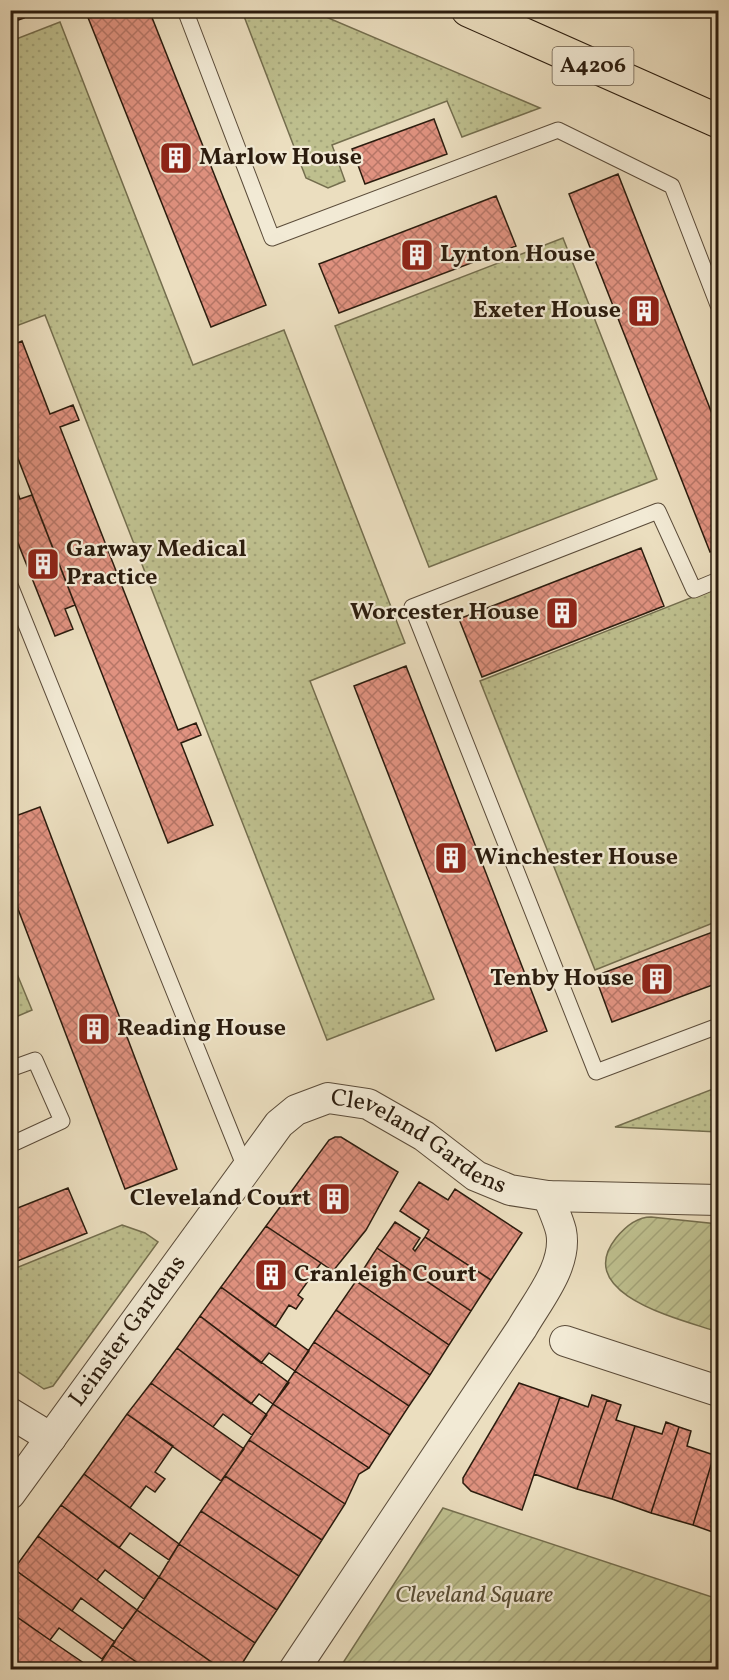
<svg xmlns="http://www.w3.org/2000/svg" width="729" height="1680" font-family="Vollkorn,serif">
  <defs>
    <pattern id="grass-dots" width="8" height="8" patternUnits="userSpaceOnUse" patternTransform="scale(1.5)"><rect width="8" height="8" fill="#bebf8e"/><path d="M2 2h.1M6 6h.1" fill="none" stroke="#a3a479" stroke-width="1.8" stroke-linecap="round"/></pattern>
    <pattern id="garden-furrows" width="10" height="10" patternUnits="userSpaceOnUse" patternTransform="scale(1.5)"><rect width="10" height="10" fill="#bebf8e"/><path d="M-1 1l2-2M0 10L10 0M9 11l2-2" fill="none" stroke="#a3a479"/></pattern>
    <pattern id="building-cross-hatch" width="8" height="8" patternUnits="userSpaceOnUse" patternTransform="scale(1.5)"><rect width="8" height="8" fill="#e09280"/><path d="M0 0l8 8M0 8l8-8" fill="none" stroke="#b67667"/></pattern>
  </defs>
  <rect width="100%" height="100%" fill="#ebdebf"/>
  <filter id="stains"><feTurbulence type="fractalNoise" baseFrequency=".00333" numOctaves="4"/><feColorMatrix values="0 0 0 0 .2 0 0 0 0 .09 0 0 0 0 .02 0 0 0 .5 -.17"/></filter>
  <radialGradient id="worn" r=".72"><stop offset=".6" stop-color="#630" stop-opacity="0"/><stop offset="1" stop-color="#630" stop-opacity=".3"/></radialGradient>
  <path fill="url(#grass-dots)" stroke="#746e4e" stroke-width="1.5" d="M242 11H312L540 108 462 137 447 101 332 145 345 181 328 188 306 178Z
    M60 22 193 365 284 330 405 643 310 681 434 999 327 1040 45 315 11 328V41Z
    M563 238 657 479 429 567 335 326Z
    M718 587V921L595 970 480 681Z
    M10 957 32 1010 11 1019H10Z
    M718 1087V1132L615 1127Z
    M122 1225 145 1233 158 1242 53 1386 44 1389 11 1367V1270Z"/>
  <path fill="url(#garden-furrows)" stroke="#746e4e" stroke-width="1.5" d="M651 1217 718 1224V1332C684 1320 571 1295 616 1238 625 1227 637 1217 651 1217Z
    M443 1508 718 1599V1669H339Z"/>
  <path fill="url(#building-cross-hatch)" stroke="#2b1c0e" stroke-width="1.5" d="M10 10H21L24 18 10 23Z
    M85 10H149L266 305 211 327Z
    M434 119 447 154 365 184 352 149Z
    M618 174 718 429V548L710 552 569 194Z
    M496 196 516 246 339 313 319 264Z
    M22 341 50 414 73 405 79 420 60 427 178 730 196 723 201 735 181 743 213 825 168 843 10 438V346Z
    M14 483 20 499 32 495 75 605 65 609 73 629 55 636 10 523V484Z
    M641 548 664 606 482 677 459 619Z
    M406 666 547 1031 496 1051 354 686Z
    M40 807 177 1169 125 1189 10 888V818Z
    M718 930V983L612 1022 595 976Z
    M335 1137H341L398 1172 366 1230 333 1271 266 1226 329 1140Z
    M419 1182 448 1200 455 1189 522 1233 491 1280 425 1237 429 1230 400 1211Z
    M68 1188 87 1233 10 1264V1211Z
    M395 1222 420 1238 413 1249 415 1251 425 1237 491 1280 471 1311 377 1248Z
    M266 1226 321 1263 298 1295 303 1299 296 1309 289 1305 275 1327 221 1287Z
    M377 1248 471 1311 449 1345 356 1281Z
    M356 1281 449 1345 430 1375 336 1310Z
    M221 1287 309 1351 295 1371 269 1353 261 1363 200 1316Z
    M336 1310 430 1375 409 1406 314 1342Z
    M200 1316 289 1383 273 1404 259 1394 251 1404 177 1348Z
    M314 1342 409 1406 390 1435 295 1371Z
    M177 1348 267 1415 252 1435 223 1414 213 1427 151 1383Z
    M295 1371 390 1435 369 1468 273 1404Z
    M151 1383 244 1449 221 1481 127 1414Z
    M519 1383 560 1397 522 1510 471 1491 463 1483V1478Z
    M592 1395 607 1400 577 1489 534 1474 560 1397 588 1407Z
    M607 1400 621 1405 616 1420 635 1426 612 1499 577 1489Z
    M273 1404 369 1468 359 1474 345 1504 249 1440Z
    M127 1414 173 1446 155 1472 165 1479 155 1492 146 1486 130 1508 84 1474Z
    M666 1422 679 1427 651 1513 612 1499 635 1426 662 1434Z
    M679 1427 691 1431 687 1446 714 1455 693 1525 651 1513Z
    M249 1440 345 1504 322 1540 225 1476Z
    M714 1455 718 1457V1534L693 1525Z
    M84 1474 179 1544 169 1560 130 1533 119 1548 61 1505Z
    M225 1476 322 1540 299 1576 201 1511Z
    M61 1505 159 1577 144 1599 105 1570 97 1580 38 1536Z
    M201 1511 299 1576 277 1610 179 1544Z
    M38 1536 137 1610 123 1629 81 1598 72 1611 14 1569Z
    M179 1544 277 1610 255 1643 159 1577Z
    M14 1569 115 1642 102 1659 59 1628 50 1640 10 1612V1574Z
    M159 1577 255 1643 238 1670H223L137 1610Z
    M137 1610 223 1670H148L112 1645Z
    M10 1612 50 1640 94 1670H26L10 1658Z
    M112 1645 148 1670H96Z
    M10 1658 25 1669 24 1670H10Z"/>
  <g fill="none" stroke-linecap="round" stroke-linejoin="round">
    <defs>
      <path id="lane" d="M185 10 272 238 558 130 672 186 718 305
        M718 580 694 590 658 511 412 607 596 1072 718 1026
        M10 585 246 1170
        M10 1069 35 1060 62 1121 10 1145"/>
      <g id="street">
        <path d="M565 1341 718 1391"/>
        <path d="M10 1413 51 1438"/>
        <path id="s1" d="M10 1494 279 1124 296 1110 328 1098 368 1104 424 1136 476 1176 510 1190 548 1196 718 1200"/>
        <path d="M294 1670 522 1328C538 1300 568 1265 561 1231 558 1219 552 1207 548 1196"/>
      </g>
      <path id="primary" d="M468 10 718 121"/>
    </defs>
    <use href="#lane" stroke="#5b4c3a" stroke-width="17"/>
    <use href="#street" stroke="#5b4c3a" stroke-width="32"/>
    <use href="#primary" stroke="#2b1c0e" stroke-width="35"/>
    <use href="#lane" stroke="#f2ead5" stroke-width="15"/>
    <use href="#street" stroke="#f2ead5" stroke-width="30"/>
    <use href="#primary" stroke="#ebdebf" stroke-width="33"/>
  </g>
  <defs>
    <symbol id="building-square" viewBox="-11 -11 22 22"><rect x="-9" y="-9" width="18" height="18" rx="4" fill="#8f2418" stroke="#f2ead5"/><path d="M-4-6H4V6H1V3H-1V6H-4ZM-2.5-4.3h1.7v1.8h-1.7ZM.8-4.3h1.7v1.8H.8ZM-2.5-1h1.7V.8h-1.7ZM.8-1h1.7V.8H.8Z" fill="#fff"/></symbol>
  </defs>
  <g fill-rule="evenodd">
    <use href="#building-square" x="157" y="139" width="38" height="38"/>
    <use href="#building-square" x="398" y="236" width="38" height="38"/>
    <use href="#building-square" x="625" y="292" width="38" height="38"/>
    <use href="#building-square" x="24" y="545" width="38" height="38"/>
    <use href="#building-square" x="543" y="594" width="38" height="38"/>
    <use href="#building-square" x="432" y="839" width="38" height="38"/>
    <use href="#building-square" x="638" y="960" width="38" height="38"/>
    <use href="#building-square" x="75" y="1010" width="38" height="38"/>
    <use href="#building-square" x="315" y="1180" width="38" height="38"/>
    <use href="#building-square" x="252" y="1256" width="38" height="38"/>
  </g>
  <g text-anchor="middle" dominant-baseline="central" stroke-width="4.5" stroke-linejoin="round" paint-order="stroke">
    <rect fill="#f2ead5" stroke="#675a4a" stroke-width="1.5" x="552.5" y="47" width="81" height="38" rx="4.5"/>
    <g font-size="22" font-weight="bold" fill="#2b1c0e">
      <text x="593" y="66">A4206</text>
    </g>
    <g font-size="24" font-weight="bold" fill="#2b1c0e" stroke="#f2ead5" text-anchor="start">
      <text x="199" y="158">Marlow House</text>
      <text x="440" y="255">Lynton House</text>
      <text x="621" y="311" text-anchor="end">Exeter House</text>
      <text x="66" y="550">Garway Medical<tspan x="66" dy="28">Practice</tspan></text>
      <text x="539" y="613" text-anchor="end">Worcester House</text>
      <text x="474" y="858">Winchester House</text>
      <text x="634" y="979" text-anchor="end">Tenby House</text>
      <text x="117" y="1029">Reading House</text>
      <text x="311" y="1199" text-anchor="end">Cleveland Court</text>
      <text x="294" y="1275">Cranleigh Court</text>
    </g>
    <g font-size="24" fill="#2b1c0e" stroke="#f2ead5">
      <text stroke="none"><textPath href="#s1" startOffset="616">Cleveland Gardens</textPath></text>
      <text stroke="none"><textPath href="#s1" startOffset="201">Leinster Gardens</textPath></text>
    </g>
    <g font-size="24" font-style="italic" fill="#574d34" stroke="#f2ead5">
      <text x="474" y="1596">Cleveland Square</text>
    </g>
  </g>
  <rect width="729" height="1680" fill="none" stroke="#ebdebf" stroke-width="36"/>
  <rect x="12" y="12" width="705" height="1656" fill="none" stroke="#2b1c0e" stroke-width="3"/>
  <rect x="18" y="18" width="693" height="1644" fill="none" stroke="#2b1c0e" stroke-width="1.5"/>
  <rect width="100%" height="100%" filter="url(#stains)"/>
  <rect width="100%" height="100%" fill="url(#worn)"/>
</svg>
